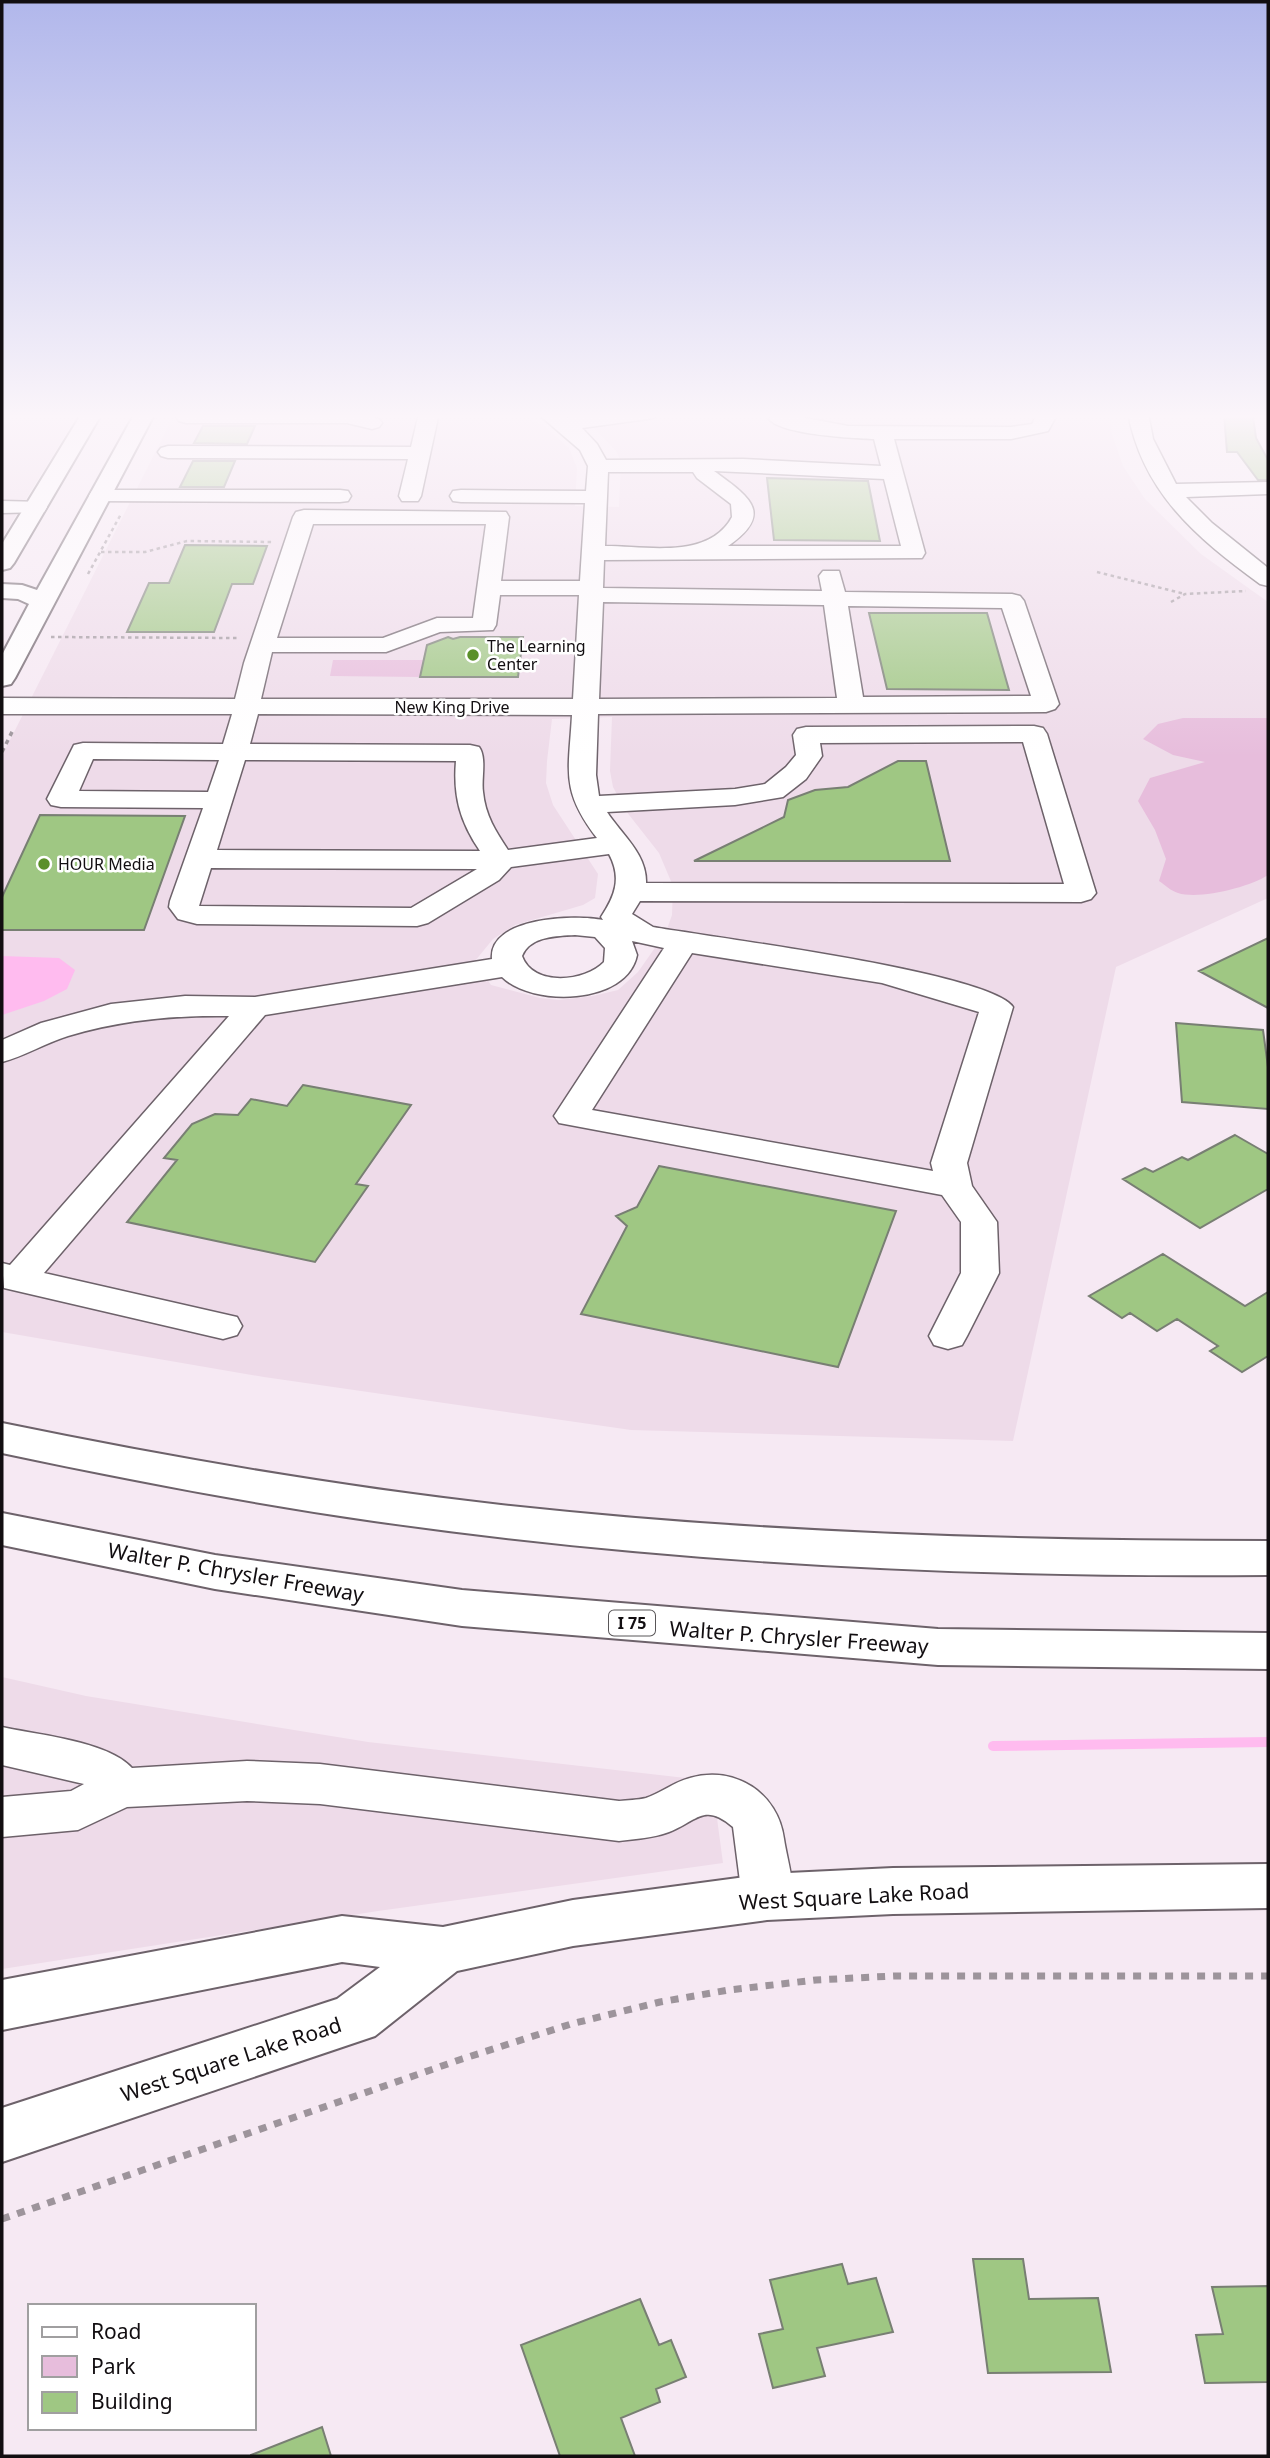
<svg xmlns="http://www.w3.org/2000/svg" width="1270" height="2458" font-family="'Noto Sans',sans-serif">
  <rect width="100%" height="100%" fill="#f6e9f3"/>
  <path fill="#eedbe9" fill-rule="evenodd" d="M2 413H79L2 538Z
    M175 413H516L544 426 569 448 577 468 575 506 619 507 621 461 616 451 595 429 571 413H1110L1112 434 1123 466 1145 499 1201 554 1268 602V898L1116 967 1013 1441 631 1430 264 1377 2 1332V756ZM612 717 610 771 613 787 626 811 659 853 673 886 672 915 666 932 638 972 618 990 593 996 559 1000 540 998 491 985 475 961 493 939 515 925 583 905 595 898 598 874 553 805 546 783 547 761 552 719Z
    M2 1677 86 1696 368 1742 712 1781 723 1863 378 1911 2 1969Z"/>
  <path fill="#e7bddc" d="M333 660H424L420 677 330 676Z
    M1183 718H1268V875C1250 887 1199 900 1178 893 1171 891 1165 885 1159 881L1166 859 1155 830 1138 801 1150 778 1205 762 1173 755 1143 739 1158 724Z"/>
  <path fill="#ffbbef" d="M2 956 59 958 75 970 67 989 44 1001 2 1015Z"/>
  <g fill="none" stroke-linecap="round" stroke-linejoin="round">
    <path stroke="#ffbbef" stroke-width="10" d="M993 1746 1268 1742"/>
  </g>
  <path fill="#9fc783" stroke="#787f73" stroke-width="2" d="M1224 414 1253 416 1256 438 1268 460V480H1258L1237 452H1227Z
    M203 426H255L247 444 194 443Z
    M193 461H235L224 487H180Z
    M767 478 868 481 880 541 774 540Z
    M185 545 267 546 253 584H232L214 632H127L149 583H169Z
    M869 613H987L1009 690 887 689Z
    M448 637 453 639 460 637H523L518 677H420L427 645Z
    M898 761H926L950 861H694L784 817 788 800 815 790 848 787Z
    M40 815 185 816 144 930H2V897Z
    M1268 938V1008L1199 971Z
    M1176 1023 1263 1030 1268 1067V1109L1182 1102Z
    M303 1085 411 1105 356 1184 368 1186 315 1262 127 1222 177 1160 164 1158 192 1124 215 1114 238 1115 251 1099 287 1106Z
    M1235 1135 1268 1154V1189L1200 1228 1123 1179 1145 1168 1153 1172 1182 1157 1188 1160Z
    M659 1166 896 1211 838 1367 581 1314 627 1226 616 1216 637 1207Z
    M1163 1254 1245 1306 1268 1292V1356L1242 1372 1210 1351 1218 1346 1177 1319 1157 1331 1130 1313 1122 1318 1089 1296Z
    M973 2259H1023L1029 2299 1098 2298 1111 2372 988 2373Z
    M842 2264 848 2284 876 2278 893 2332 817 2348 825 2376 773 2388 759 2334 783 2329 770 2280Z
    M1268 2286V2382L1205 2383 1196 2335 1223 2334 1212 2287Z
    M640 2299 659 2345 671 2340 686 2377 656 2389 660 2402 621 2418 635 2456H560L521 2345Z
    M322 2427 331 2456H251V2455Z"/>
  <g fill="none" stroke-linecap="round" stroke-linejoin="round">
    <defs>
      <path id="minor" d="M179 413H355L379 419 382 423 379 427 372 429 347 423H186L179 421 176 417Z
        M419 413H439L421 496 418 501H402L399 496 408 459 168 458 161 456 158 452 161 448 168 446 411 447Z
        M537 413H560L568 418 603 413H658L655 417 648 419 582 428 597 444 606 460 743 459 881 466 874 439C853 438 782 435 769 419L772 415 779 413 848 426 1011 427 1032 424 1038 413H1058L1048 431 1011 439H894L925 553 922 558 604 560 603 588 822 591 819 576 823 571H839L845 592 1012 594 1020 596 1024 601 1059 704 1055 709 1046 712 598 714 596 775 599 796 735 789 765 784 786 767 796 755 793 735 797 729 806 727 1034 726 1043 728 1047 734 1096 893 1091 899 1081 902 640 901 632 914 653 927C709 937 989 972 1013 1007L967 1163 972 1186 997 1222 999 1273 967 1336 962 1345 948 1349 934 1345 929 1336 961 1273V1222L942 1195 559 1123 554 1116 664 948 632 941 637 955C627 1005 532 1007 502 977L265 1015 44 1273 237 1317 242 1326 237 1335 223 1339 4 1288 2 1263 10 1265 229 1016C174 1015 121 1020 68 1036 45 1043 25 1056 2 1062V1040L41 1023 111 1004 185 996 255 997 492 959C488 917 576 914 603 920L601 917C615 896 622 878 609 854L511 867 499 880 428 923 417 926 197 924 178 919 169 907 170 901 203 808 61 807 51 805 47 799 74 745 83 743 223 744 232 714H2V698L235 699 244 663 293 517 296 512 304 510 506 512 509 517 501 581H580L585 503 461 502 453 501 450 496 453 491 461 490 586 491 588 466 580 450ZM714 471 884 479 901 546H728C776 513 748 496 714 471ZM608 472H693L697 478 731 504 732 517C709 560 646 546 605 546ZM313 524H486L473 618H437L383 638H277ZM500 595H579L573 699H261L272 652H386L440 632 493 630 496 625ZM603 602 824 605 837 698 599 699ZM848 606 1002 608 1031 696 863 697ZM258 714 572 715C569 771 560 790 597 838L508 850C496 832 485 815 483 792 481 779 487 758 479 747L470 745 250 744ZM1023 742 1064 884 646 883C647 854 622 835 607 812L735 805 783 797 806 779 822 756 820 743ZM93 759 219 760 208 792 79 791ZM245 760 456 761C453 796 460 822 480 851L217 850ZM211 868 477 869 411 908 199 906ZM575 935 595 937 605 948 604 962C585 982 533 987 522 956 530 936 557 936 575 935ZM692 953 882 983 979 1012 931 1163 933 1171 592 1110Z
        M1128 413H1148L1153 439 1176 484 1268 482V494L1186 497 1212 523 1268 568V586L1260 584C1197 538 1143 493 1128 413Z
        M100 490H340L348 491 351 496 348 501 340 502 92 501 89 496 92 491Z
        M2 501 44 502 47 507 44 512 2 513Z
        M2 1727C37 1735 108 1741 132 1768L247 1761 320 1764 619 1801C627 1800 638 1800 646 1798 661 1793 674 1782 690 1778 735 1765 778 1793 784 1839 786 1854 795 1884 792 1898 791 1902 787 1908 785 1912L767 1919 749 1912 742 1897 733 1827C704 1802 697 1821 669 1832 653 1838 636 1839 619 1841L320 1804 247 1801 127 1807 78 1830 2 1837V1797L71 1791 84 1784 2 1765Z"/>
      <path id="major" d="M82 413H102L14 563 10 568 2 570V544Z
        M135 413H155L15 678 11 684 2 686V655L29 604 18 599 2 598V584L22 585 37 590Z
        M1268 1864V1908L893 1914 767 1920 573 1946 457 1971 375 2036 2 2162V2108L337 1999 380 1967 342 1962 2 2030V1980L342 1916 443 1927 573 1900 767 1874 893 1868Z"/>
      <path id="highway" d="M2 1423C167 1457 333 1486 501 1505 756 1533 1012 1541 1268 1541V1575C970 1578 669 1563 374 1521 249 1503 125 1479 2 1453Z
        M2 1513 215 1555 462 1590 938 1629 1268 1633V1669L938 1665 462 1626 215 1589 2 1545Z"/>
    </defs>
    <use href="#minor" stroke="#6d626a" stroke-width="3"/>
    <use href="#major" stroke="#6d626a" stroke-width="4"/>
    <use href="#highway" stroke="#6d626a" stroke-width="4"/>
    <path stroke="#9d949b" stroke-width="2.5" stroke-dasharray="3.5 3.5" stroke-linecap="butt" d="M101 552H145L187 541 272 542
      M1097 572 1185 594
      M88 574 121 514
      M1171 602 1185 594 1246 591
      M51 637 238 638"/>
    <path stroke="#9d949b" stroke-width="3.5" stroke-dasharray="4.5 4.5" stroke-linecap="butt" d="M2 752 14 728"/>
    <path stroke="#9d949b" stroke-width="7" stroke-dasharray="8 8" stroke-linecap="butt" d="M2 2219 462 2059 571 2024 660 2002 729 1990 816 1980 894 1976H1268"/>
    <use href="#minor" fill="#fff" fill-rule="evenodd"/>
    <use href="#major" fill="#fff" fill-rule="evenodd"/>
    <use href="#highway" fill="#fff" fill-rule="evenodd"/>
  </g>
  <linearGradient id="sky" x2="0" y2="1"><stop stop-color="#b1b7eb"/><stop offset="0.55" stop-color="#fbf5fa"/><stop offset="1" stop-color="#fbf5fa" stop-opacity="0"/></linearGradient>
  <rect width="1270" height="757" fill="url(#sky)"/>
  <g fill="#5b902a" stroke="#fff" stroke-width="2.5">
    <circle cx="473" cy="655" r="7"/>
    <circle cx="44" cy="864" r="7"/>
  </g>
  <g text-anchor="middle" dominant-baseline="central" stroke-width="5" stroke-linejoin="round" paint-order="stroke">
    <g font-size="16" fill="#120e11" stroke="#fff" text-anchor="start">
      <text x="487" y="646">The Learning<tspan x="487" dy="18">Center</tspan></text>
      <text x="58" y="864">HOUR Media</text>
    </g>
    <g font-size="16" fill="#120e11" stroke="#fff">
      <text x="452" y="707">New King Drive</text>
    </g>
    <rect fill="#fff" stroke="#595658" stroke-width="2" x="609" y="1610.5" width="46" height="25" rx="5"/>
    <g font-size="16" font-weight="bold" fill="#120e11">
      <text x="632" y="1623">I 75</text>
    </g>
    <g font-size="21" fill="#120e11" stroke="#fff">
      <text transform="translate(236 1572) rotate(10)">Walter P. Chrysler Freeway</text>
      <text transform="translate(799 1637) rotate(4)">Walter P. Chrysler Freeway</text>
      <text transform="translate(854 1896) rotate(-3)">West Square Lake Road</text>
      <text transform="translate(231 2059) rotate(-18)">West Square Lake Road</text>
    </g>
  </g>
  <rect width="1270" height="2458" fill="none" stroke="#120e11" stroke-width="7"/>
  <rect x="28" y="2304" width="228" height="126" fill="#ffffff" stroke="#a09fa0" stroke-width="2"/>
  <rect x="42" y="2327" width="35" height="10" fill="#ffffff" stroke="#a09fa0" stroke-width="2"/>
  <text x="91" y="2339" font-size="21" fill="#120e11">Road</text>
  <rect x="42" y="2356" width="35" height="21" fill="#e7bddc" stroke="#a09fa0" stroke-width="2"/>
  <text x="91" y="2374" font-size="21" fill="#120e11">Park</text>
  <rect x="42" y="2392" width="35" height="21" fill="#9fc783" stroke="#a09fa0" stroke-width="2"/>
  <text x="91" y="2409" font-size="21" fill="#120e11">Building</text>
</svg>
